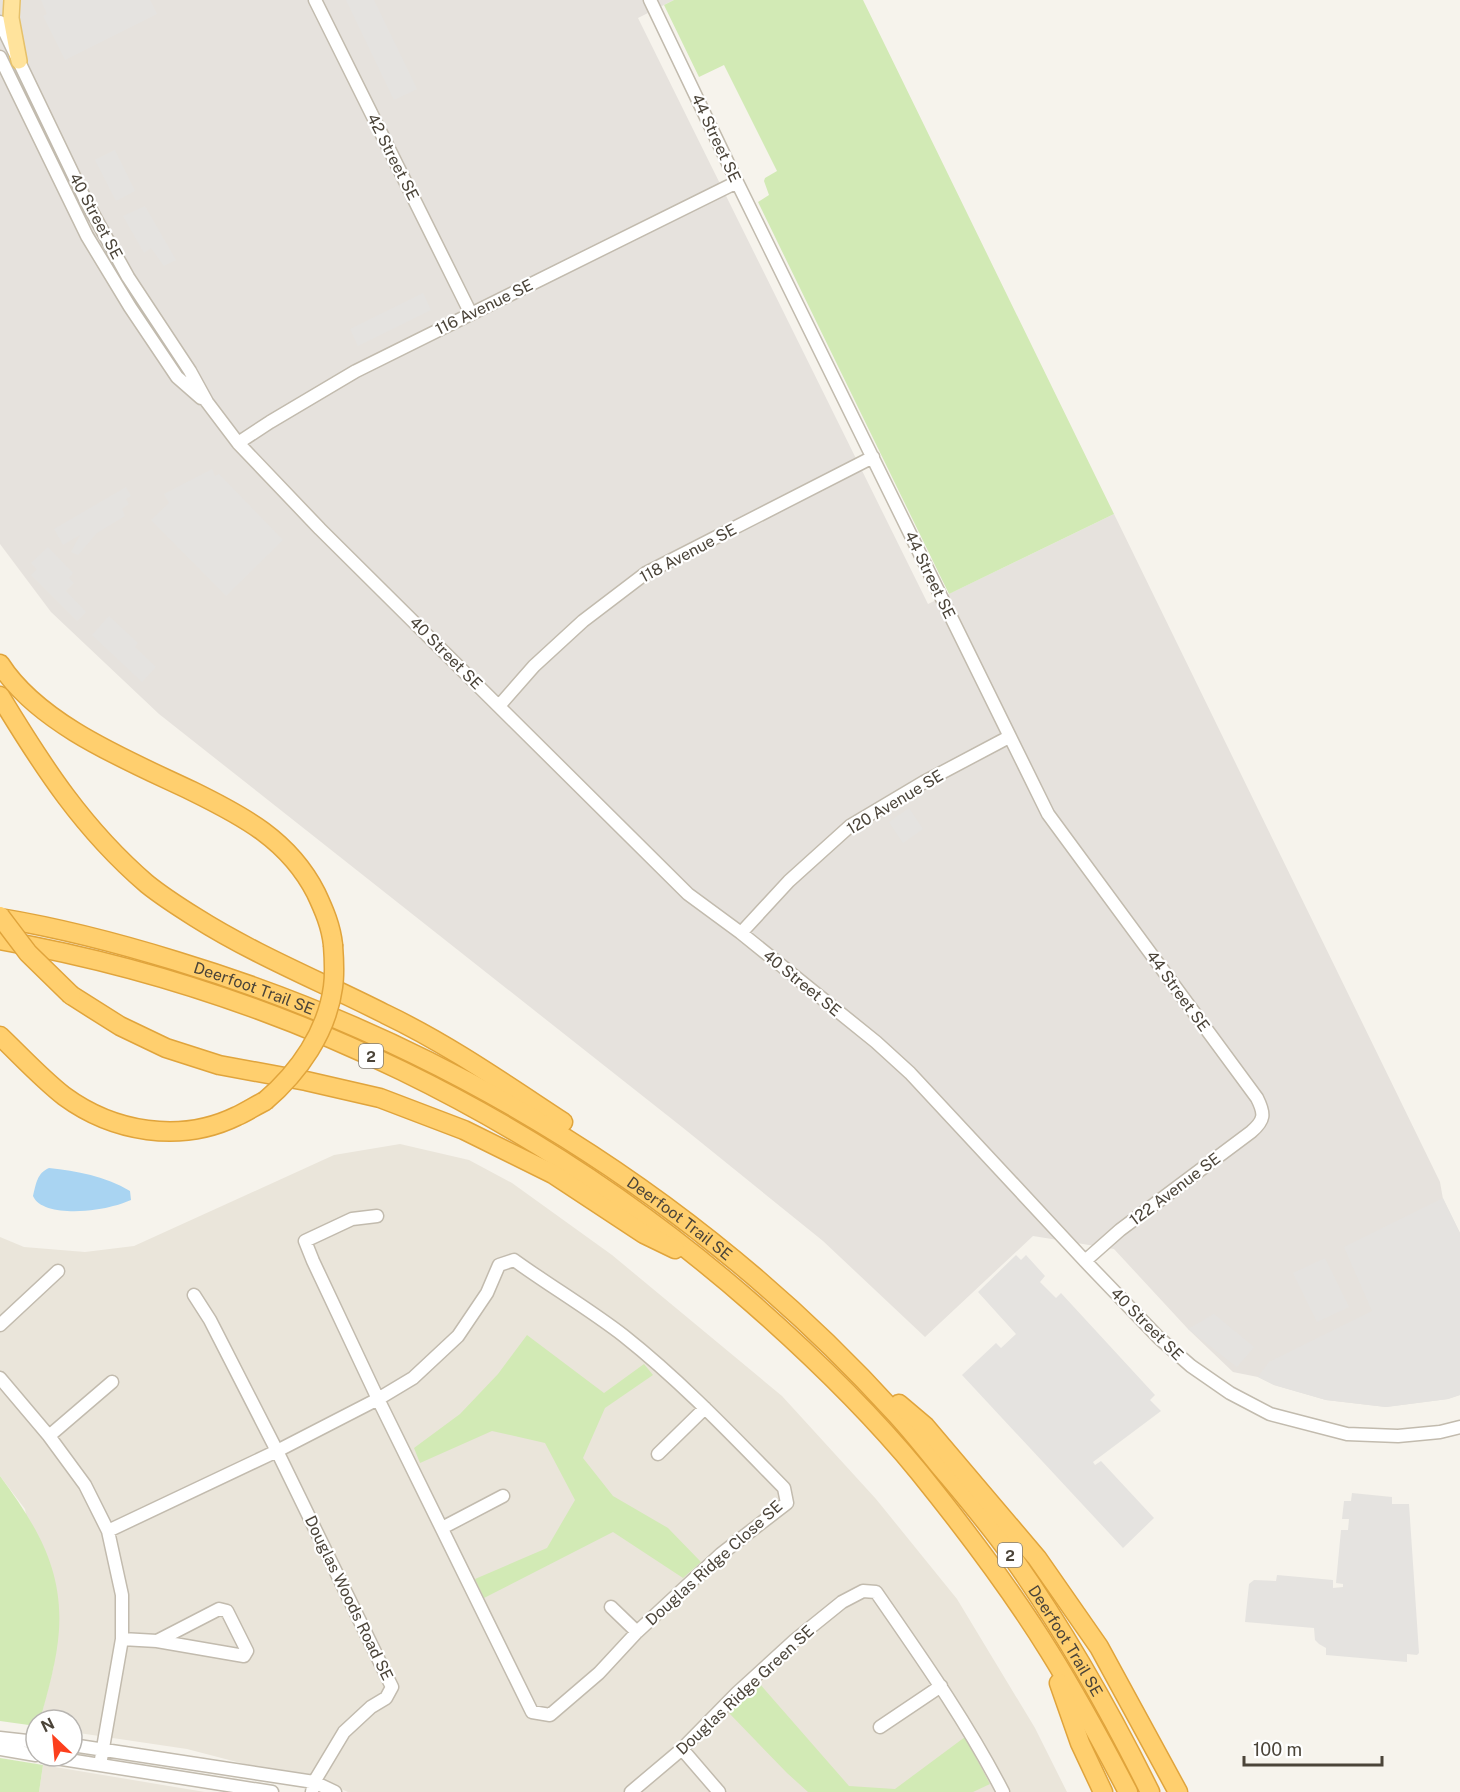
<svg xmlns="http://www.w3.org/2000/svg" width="1460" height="1792" font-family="'Public Sans',sans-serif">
  <rect width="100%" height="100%" fill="#f6f3ec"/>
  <path fill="#eae5da" d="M400 1144 469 1160 512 1183 612 1255 782 1396 876 1499 957 1599 1035 1728 1067 1792H348L341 1789 187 1749 72 1732V1720H40L54 1665 25 1509 0 1476V1237L24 1247 85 1252 134 1246 334 1155Z
    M43 1765 205 1792H39Z"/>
  <path fill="#e6e2dd" d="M0 0H674L638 18 928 604 1114 514 1440 1182 1443 1199 1460 1233V1395L1448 1399 1386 1407 1326 1400 1274 1385 1258 1377 1233 1372 1188 1329 1114 1249 1033 1236 925 1337 823 1241 682 1127 159 714 51 612 0 544Z"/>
  <path fill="#d2eab5" d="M674 0H863L1114 514 949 594 758 202 769 195 764 181 765 178 777 171 724 65 699 77 664 5Z
    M527 1335 604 1393 644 1364 653 1375 605 1408 583 1458 613 1496 668 1528 701 1562 683 1578 613 1532 484 1598 475 1579 547 1548 575 1500 545 1443 492 1431 420 1463 414 1448 460 1414 498 1374Z
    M0 1476C35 1524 63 1567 59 1630 57 1660 48 1691 40 1720H36V1726L0 1721Z
    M759 1683 849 1786 895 1789 965 1737 990 1784 973 1792H808L787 1773 729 1713Z
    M0 1758 43 1765 39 1792H0Z"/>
  <path fill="#e5e3e0" d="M41 0H150L157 14 65 60 43 16 47 14Z
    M346 0H374L417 89 394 100Z
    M115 150 135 191 116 201 95 160Z
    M145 206 176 260 164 266 151 248 144 253 123 216Z
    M423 293 431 310 358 346 350 329Z
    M212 469 215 476 219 474 283 540 226 596 151 520 169 503 164 494Z
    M126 487 131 496 126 499 129 504 122 509 125 516 97 533 78 555 71 552 80 535 63 545 54 529Z
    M48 547 73 573 69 578 74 583 66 591 86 612 77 621 31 575 37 569 31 563Z
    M109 616 138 643 135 647 156 667 142 682 92 635Z
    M909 808 923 829 903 843 889 822Z
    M1443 1198 1460 1233V1395L1448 1399 1386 1407 1326 1400 1274 1385 1258 1377 1269 1362 1372 1311 1344 1247Z
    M1016 1255 1021 1260 1026 1255 1045 1276 1040 1282 1056 1298 1061 1293 1155 1395 1150 1400 1161 1411 1093 1462 1095 1465 1101 1461 1154 1518 1123 1548 962 1375 996 1343 1001 1348 1016 1334 978 1292Z
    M1325 1258 1349 1307 1317 1322 1293 1273Z
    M1214 1314 1254 1347 1237 1367 1188 1329Z
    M1352 1493 1392 1497V1504H1409L1419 1653 1417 1655 1407 1654V1662L1326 1655V1648L1319 1644 1315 1640 1314 1628 1245 1622 1249 1584 1254 1580 1276 1581 1277 1575 1333 1580V1588L1343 1587V1584L1336 1583 1341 1530H1348L1349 1519H1342L1344 1501H1351Z"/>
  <path fill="#a9d4f2" d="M49 1168C77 1171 105 1176 130 1191L131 1200C125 1202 119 1205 113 1206 94 1212 42 1217 33 1196 36 1184 37 1173 49 1168Z"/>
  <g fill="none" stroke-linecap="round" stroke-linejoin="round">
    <defs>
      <path id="minor" d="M315 0 471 314
        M650 0 737 182 1048 814 1257 1098C1265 1114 1265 1120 1251 1132L1120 1230 1085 1261
        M0 22 86 201 128 277 190 371 207 402 238 443 320 529 688 894 741 933 876 1042 910 1073 1085 1261 1159 1338 1191 1366 1230 1393 1270 1414 1347 1434 1398 1436 1440 1432 1460 1427
        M0 57 87 236 130 307 177 377 201 398
        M238 443 270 422 356 371 737 182
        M499 706 534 666 583 621 646 573 873 457
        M741 933 789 881 850 826 924 782 1009 737
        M194 1295 210 1320 277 1451 392 1687 386 1698 371 1707 344 1732 314 1782 312 1792
        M0 1325 58 1271
        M0 1378 49 1436 85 1485 108 1531 122 1595V1639L100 1765
        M49 1436 112 1382
        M658 1454 705 1408
        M442 1528 503 1496
        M108 1531 277 1451 378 1399 413 1378 458 1336 487 1293 499 1265 514 1260C550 1286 589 1309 624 1336 682 1382 733 1436 784 1488L787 1503 721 1554 637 1632 599 1673 550 1715 532 1712 378 1399 313 1261 305 1241 352 1219 377 1216
        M611 1607 637 1632
        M122 1639 157 1641 244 1656 247 1651 227 1611 219 1609 157 1641
        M880 1727 941 1686
        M0 1738 36 1742
        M72 1745 314 1782 335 1792
        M0 1749 36 1755
        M682 1749 719 1792
        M43 1756 272 1792
        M631 1792 682 1749 737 1693 795 1640 842 1602 863 1591 876 1592C921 1657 967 1722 1003 1792"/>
      <path id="major" d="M12 0 11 18 19 61"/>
      <g id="highway">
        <path d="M0 664C39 725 129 761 192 791 243 816 289 840 316 893 324 910 331 926 333 945"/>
        <path d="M0 696C43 767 83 829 147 884 162 896 179 907 195 917 255 955 322 982 385 1014 448 1044 505 1084 563 1122"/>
        <path id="s1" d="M0 918C60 928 118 943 176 961 450 1044 701 1200 894 1412 910 1429 924 1447 938 1464 964 1495 990 1525 1013 1558 1065 1632 1110 1711 1150 1792"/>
        <path d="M0 940C279 989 541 1118 753 1304 812 1356 869 1411 919 1472 965 1529 1010 1588 1049 1651 1077 1696 1103 1744 1128 1792"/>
        <path d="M71 995 120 1026 166 1048 219 1065 306 1081 380 1098 464 1130 553 1174 644 1234 675 1249"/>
        <path d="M0 1036C21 1056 41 1078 64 1096 113 1132 180 1144 237 1116 246 1112 255 1106 265 1101"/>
        <path d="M899 1404 925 1426 1037 1558 1099 1647 1178 1792"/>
        <path d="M1059 1683 1080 1743 1103 1792"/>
      </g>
    </defs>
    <use href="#minor" stroke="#c2bbae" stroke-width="15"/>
    <use href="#major" stroke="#e6c16a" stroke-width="18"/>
    <use href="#highway" stroke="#e0a43c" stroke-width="21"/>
    <use href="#minor" stroke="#fff" stroke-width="12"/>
    <use href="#major" stroke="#ffe39c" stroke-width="15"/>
    <use href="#highway" stroke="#ffcf6e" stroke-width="18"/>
    <defs>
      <path id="highway-bridge" d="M0 916 28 953 71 995
        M265 1101C299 1072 327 1032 333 987 335 973 334 958 333 945"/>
    </defs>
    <use href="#highway-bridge" stroke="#e0a43c" stroke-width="21" stroke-linecap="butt"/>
    <use href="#highway-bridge" stroke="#ffcf6e" stroke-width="18"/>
  </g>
  <g text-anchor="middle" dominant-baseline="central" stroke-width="4.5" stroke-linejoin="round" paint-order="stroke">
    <g fill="#fff" stroke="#817c74" stroke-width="1.5">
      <rect x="359" y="1044" width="24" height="24" rx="4.5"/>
      <rect x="998" y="1543" width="24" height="24" rx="4.5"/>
    </g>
    <g font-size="15" font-weight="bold" fill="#4b4439">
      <text x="371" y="1056">2</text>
      <text x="1010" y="1555">2</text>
    </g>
    <g font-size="16" fill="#4b4439" stroke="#fff">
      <text transform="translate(716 138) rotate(65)">44 Street SE</text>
      <text transform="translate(393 157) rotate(63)">42 Street SE</text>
      <text transform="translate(96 216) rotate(62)">40 Street SE</text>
      <text transform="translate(484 307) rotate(-26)">116 Avenue SE</text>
      <text transform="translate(688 553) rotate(-28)">118 Avenue SE</text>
      <text transform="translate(930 575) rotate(64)">44 Street SE</text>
      <text transform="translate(446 653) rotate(45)">40 Street SE</text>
      <text transform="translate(895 802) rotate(-31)">120 Avenue SE</text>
      <text transform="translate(802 983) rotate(39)">40 Street SE</text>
      <text stroke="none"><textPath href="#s1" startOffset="264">Deerfoot Trail SE</textPath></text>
      <text transform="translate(1178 991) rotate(54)">44 Street SE</text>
      <text transform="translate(1175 1189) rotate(-37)">122 Avenue SE</text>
      <text stroke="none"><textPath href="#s1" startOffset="750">Deerfoot Trail SE</textPath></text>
      <text transform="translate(1147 1324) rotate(45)">40 Street SE</text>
      <text transform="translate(714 1563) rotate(-42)">Douglas Ridge Close SE</text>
      <text transform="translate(349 1598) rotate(64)">Douglas Woods Road SE</text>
      <text stroke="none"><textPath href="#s1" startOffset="1326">Deerfoot Trail SE</textPath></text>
      <text transform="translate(745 1690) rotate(-43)">Douglas Ridge Green SE</text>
    </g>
  </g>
  <g transform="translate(54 1738) rotate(334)"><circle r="28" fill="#ffffff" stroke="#b7b4b0" stroke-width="1.5"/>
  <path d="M0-4.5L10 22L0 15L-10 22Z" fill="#fc3f1d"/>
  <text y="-9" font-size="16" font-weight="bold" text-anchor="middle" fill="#4b4439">N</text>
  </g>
  <path d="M1244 1756v9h138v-9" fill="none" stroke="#4b4439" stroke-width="3"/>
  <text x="1253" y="1756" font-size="18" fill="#4b4439" stroke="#ffffff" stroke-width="4.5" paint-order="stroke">100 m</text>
</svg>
